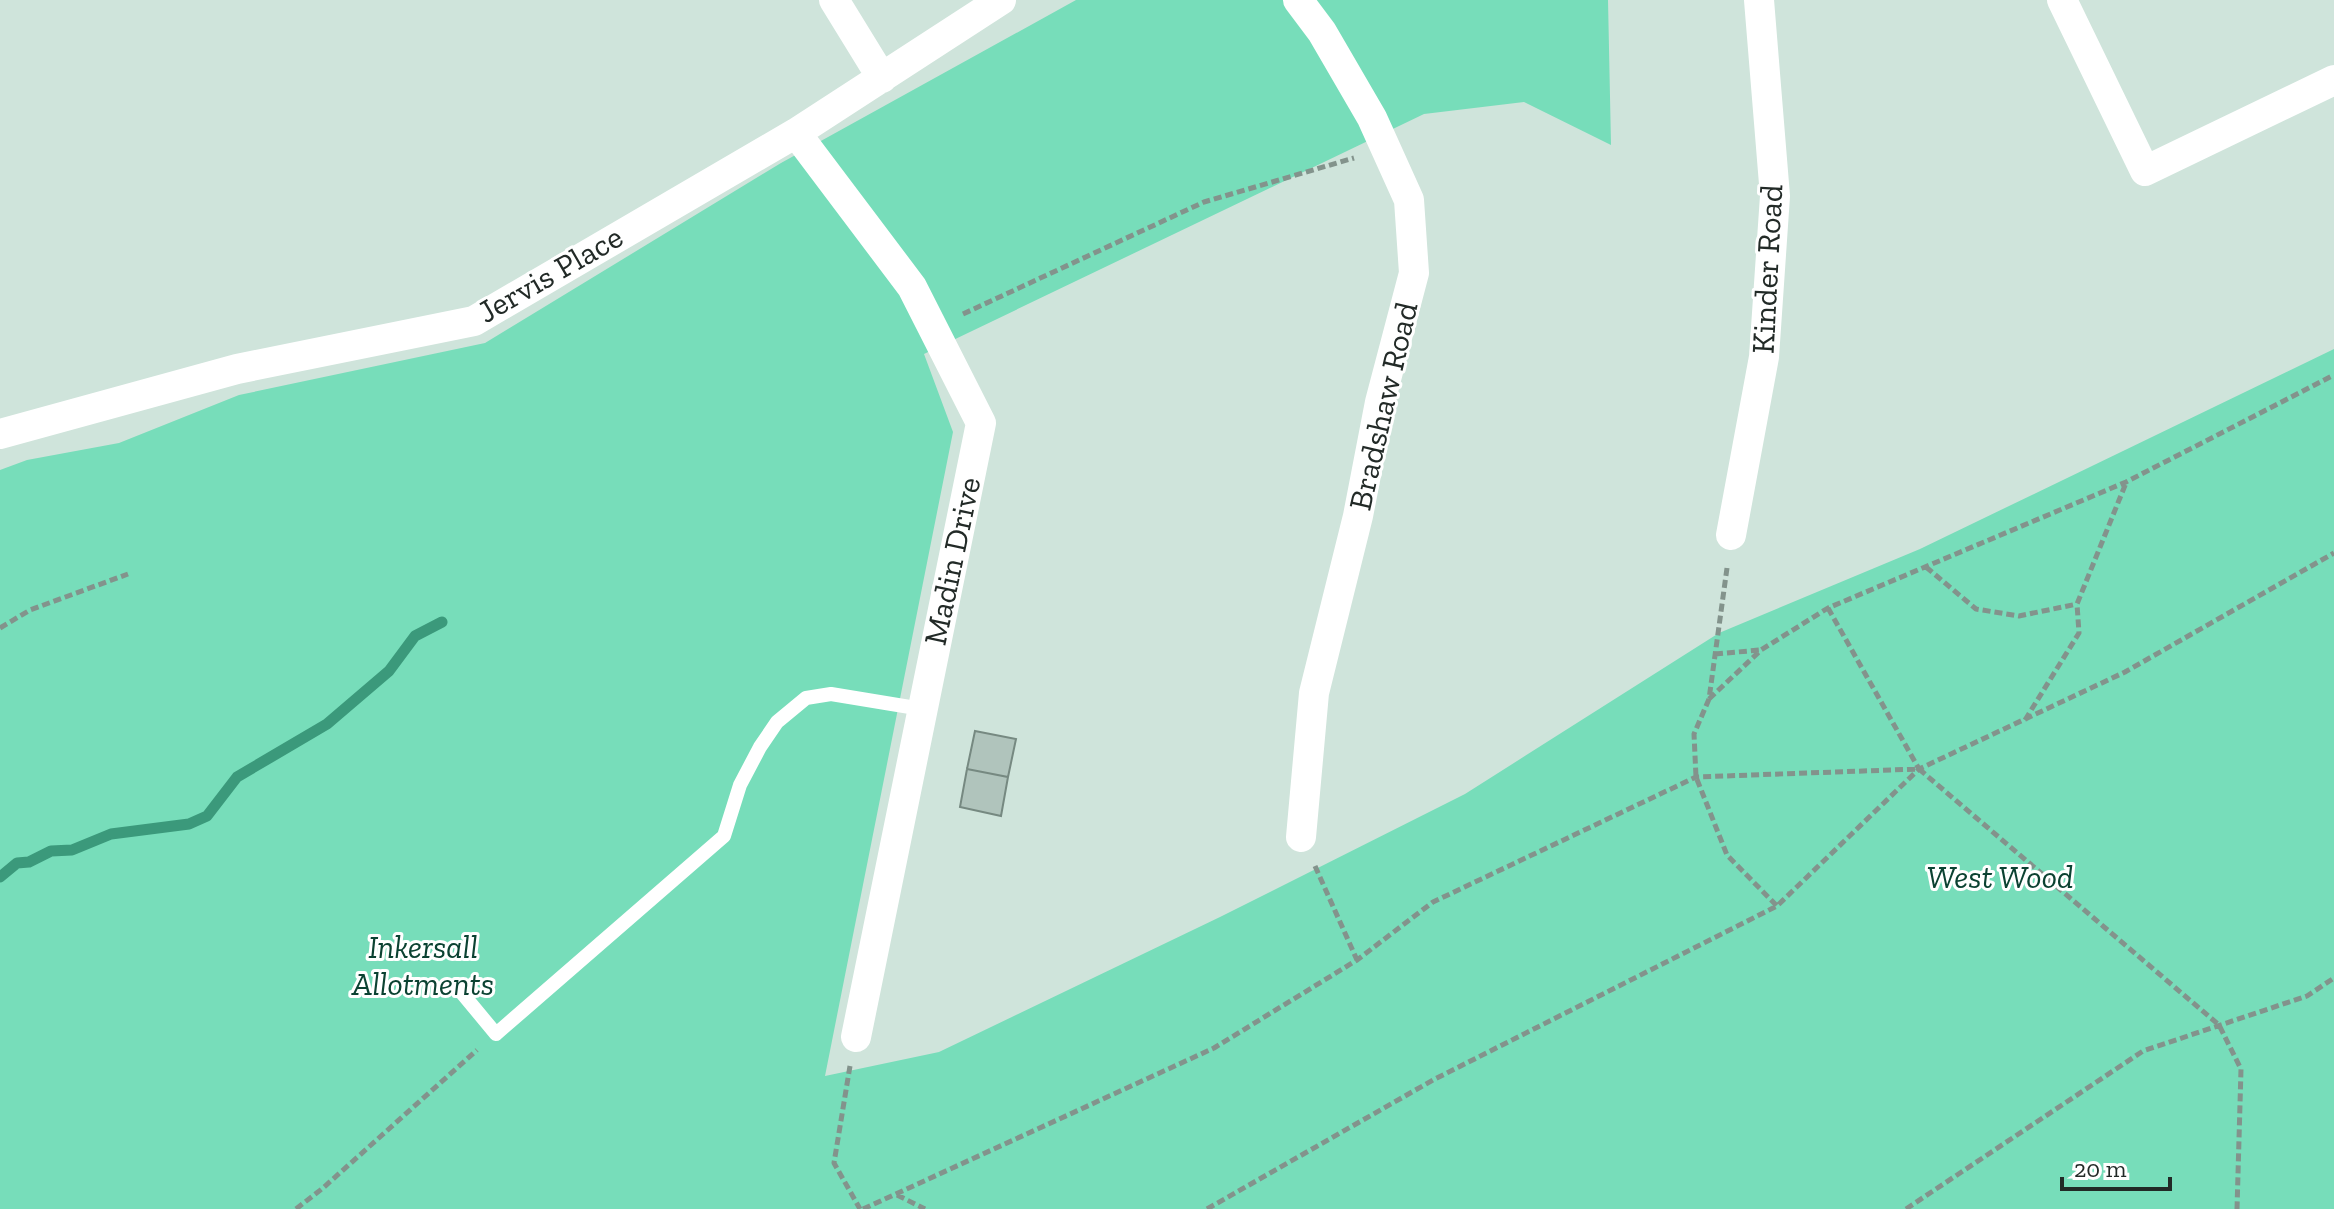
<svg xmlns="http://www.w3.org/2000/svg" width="2334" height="1209" font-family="'Zilla Slab',serif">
  <rect width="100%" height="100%" fill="#cfe4db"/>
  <path fill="#77ddba" d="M1076 0H1608L1611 145 1524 102 1424 114 924 354 953 432 825 1076 939 1052 1220 917 1465 794 1719 633 1920 549 2334 349V1209H0V470L27 460 119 443 239 395 485 343 781 163Z"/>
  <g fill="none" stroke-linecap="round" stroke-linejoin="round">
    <path stroke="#3b997b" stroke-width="11" d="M0 877 17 863 29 862 51 851 72 850 111 834 189 824 207 816 237 777 327 724 389 671 415 636 442 622"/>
  </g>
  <path fill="#b0c4bc" stroke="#768981" stroke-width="2" d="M975 731 1016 739 1008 777 967 769Z
    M967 769 1008 777 1001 816 960 807Z"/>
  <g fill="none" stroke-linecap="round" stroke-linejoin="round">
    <path stroke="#83938c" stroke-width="5" stroke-dasharray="8 4" stroke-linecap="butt" d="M963 314 1204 202 1354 158
      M1926 567 1976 609 2019 616 2077 604
      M1727 568 1709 699 1694 734 1696 777 1727 855 1777 906
      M1828 608 1919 769
      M0 628 30 610 128 574
      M1715 654 1760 650
      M1709 699 1761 650 1828 608 2126 482 2334 375
      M2025 720 2079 633 2077 604 2126 483
      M1315 866 1357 960
      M850 1066 834 1163 860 1209
      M897 1195 925 1209
      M296 1209 323 1188 477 1050
      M863 1209 1214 1048 1357 960 1433 902 1696 777 1919 769 2219 1025 2241 1069 2237 1209
      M1207 1209 1433 1080 1777 906 1919 769 2125 672 2334 553
      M1906 1209 2143 1051 2307 996 2334 978"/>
    <path stroke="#fff" stroke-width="14" d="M457 987 496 1034 724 836 740 785 760 747 777 722 806 698 831 694 922 709"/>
    <path stroke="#fff" stroke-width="30" d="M834 0 882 78
      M1298 0 1322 32 1372 118 1409 200 1414 273 1380 402 1358 516 1314 693 1301 837
      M2062 0 2145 171 2334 80
      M796 133 912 287 981 423 856 1037
      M0 434 237 369 474 321 796 133 1001 0
      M1731 535 1764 357 1775 196 1759 0"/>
  </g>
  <g text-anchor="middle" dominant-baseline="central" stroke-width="6" stroke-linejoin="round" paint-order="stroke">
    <g font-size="32" fill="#222a27" stroke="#fff">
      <text transform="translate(1767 269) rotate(-87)">Kinder Road</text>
      <text transform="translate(550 274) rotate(-30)">Jervis Place</text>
      <text transform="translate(1383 406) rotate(-77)">Bradshaw Road</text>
      <text transform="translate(952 561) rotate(-78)">Madin Drive</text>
    </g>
    <g font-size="32" font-style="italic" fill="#0b4232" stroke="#fff">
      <text x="2000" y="877">West Wood</text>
      <text x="423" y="947">Inkersall<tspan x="423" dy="37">Allotments</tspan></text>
    </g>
  </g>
  <path d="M2062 1177v12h108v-12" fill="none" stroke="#222a27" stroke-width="4"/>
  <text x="2074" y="1177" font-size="24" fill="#222a27" stroke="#ffffff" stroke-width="6" paint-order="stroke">20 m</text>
</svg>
